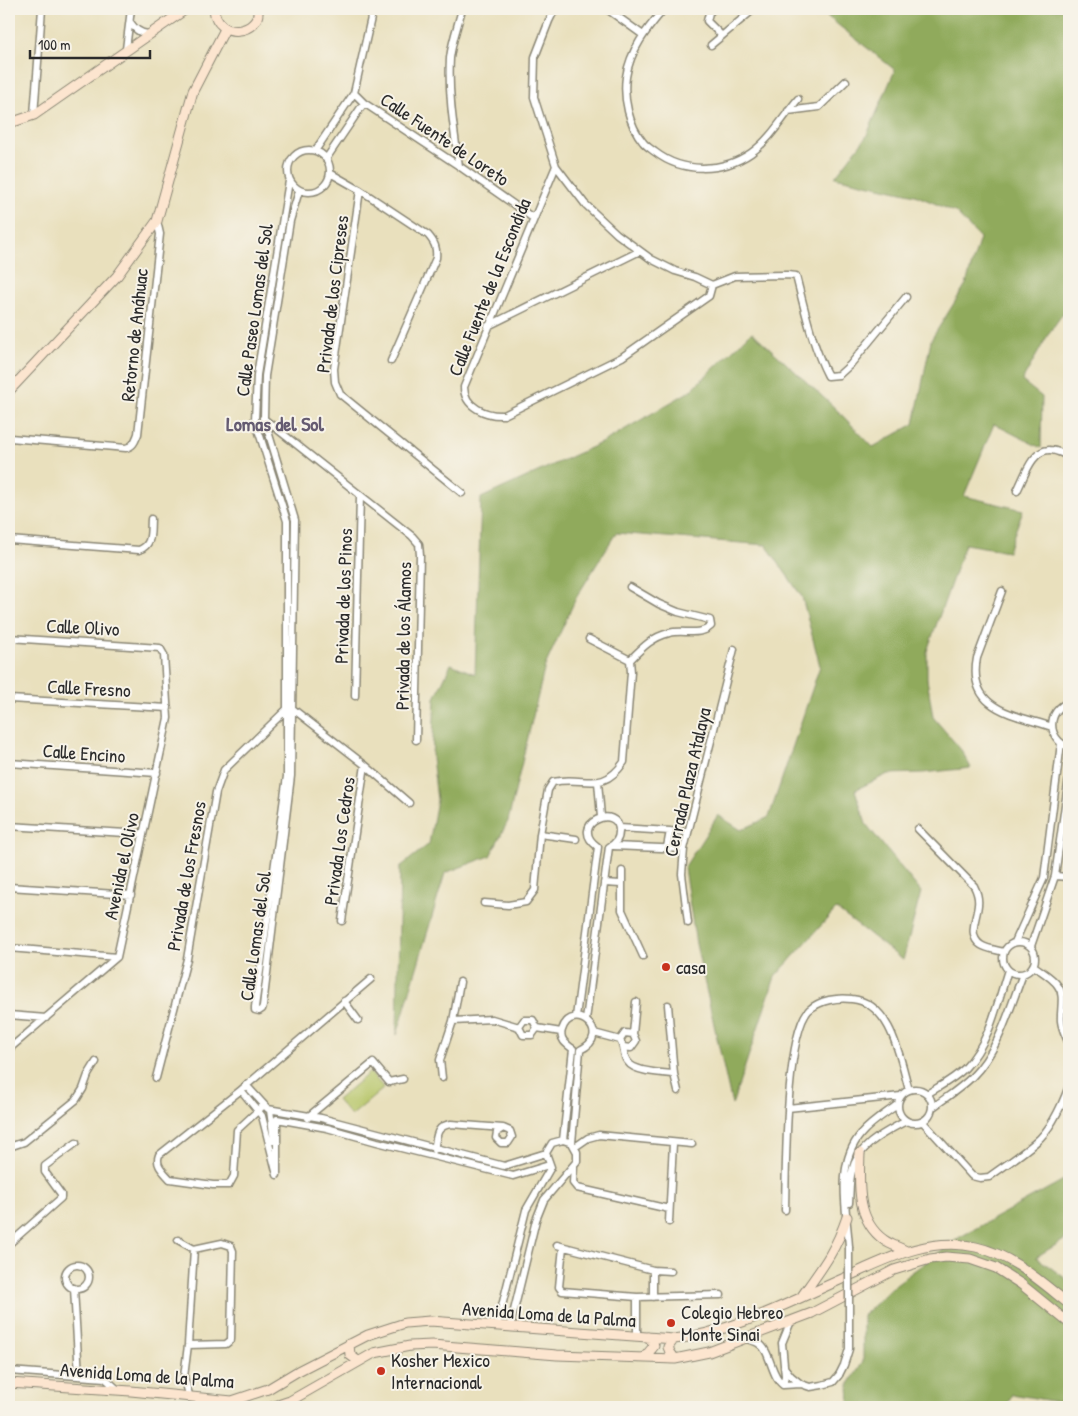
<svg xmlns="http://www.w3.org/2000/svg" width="1078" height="1416" font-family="'Patrick Hand',sans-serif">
  <rect width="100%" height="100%" fill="#f7f3e8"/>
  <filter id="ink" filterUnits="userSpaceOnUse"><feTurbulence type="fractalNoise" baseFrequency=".02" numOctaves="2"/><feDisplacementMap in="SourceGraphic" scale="10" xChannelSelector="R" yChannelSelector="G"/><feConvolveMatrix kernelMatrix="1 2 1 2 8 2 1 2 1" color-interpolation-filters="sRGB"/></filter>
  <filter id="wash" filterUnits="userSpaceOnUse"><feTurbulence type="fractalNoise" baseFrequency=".0096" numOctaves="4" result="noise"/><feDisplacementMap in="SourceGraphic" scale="20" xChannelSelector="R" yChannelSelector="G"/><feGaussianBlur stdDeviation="1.12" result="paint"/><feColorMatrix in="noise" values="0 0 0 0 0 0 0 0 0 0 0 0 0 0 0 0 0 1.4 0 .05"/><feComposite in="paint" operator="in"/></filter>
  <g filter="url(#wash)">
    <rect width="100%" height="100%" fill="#e9e0bd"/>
    <path fill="#b6c568" stroke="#70784a" d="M370 1072 384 1088 351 1116 337 1100Z"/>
    <path fill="#90aa5c" stroke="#5e6a44" d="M818 9H1069V305L1049 333 1022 381 1042 397 1041 448 994 424 964 496 1023 510 1008 551 965 544 927 651V679L933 717 962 751 971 768 923 773 888 774 855 790 866 824 921 892 903 960 836 909 775 977 732 1105 696 944 684 868 718 815 741 830 769 817 820 666 802 597 766 545 616 533 576 598 545 666 508 821 490 856 445 873 397 1035 400 867 429 844 437 800 432 757 435 698 451 664 475 674 481 498 605 441 690 391 752 332 835 408 873 447 914 424 931 340 966 284 980 238 955 212 915 195 835 177 866 137 895 70Z
      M1069 1177V1237L1036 1257 1069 1281V1404L1012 1394 1006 1407H850L849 1384 863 1362V1315L896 1284 960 1237Z"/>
  </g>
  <g filter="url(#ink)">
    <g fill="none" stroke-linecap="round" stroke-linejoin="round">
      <defs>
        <path id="street" d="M373 9 354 93 364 103 459 166 533 218
          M555 9 549 21 535 57 534 97 556 166 585 204 617 234 651 259 675 271 695 277 712 285
          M607 9 643 35
          M664 9C647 29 630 50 626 77 623 99 629 125 643 142 646 146 651 149 655 152 682 173 722 173 751 153 770 140 783 117 798 99
          M713 9 709 13 707 21 722 36
          M130 22C135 29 139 33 148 34
          M711 45 754 9
          M126 49 131 9
          M788 111 819 107 846 81
          M34 115 42 9
          M288 171a21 21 0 1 1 42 0a21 21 0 1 1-42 0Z
          M315 151 354 93
          M326 159 364 103
          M459 166C454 130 448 94 450 58 452 41 458 25 462 9
          M556 166 464 387C464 407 486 416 504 415L622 357 709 296 712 285
          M330 173 360 190 428 235C435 243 437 248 436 258L391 361
          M289 181 257 375 255 420 287 521V776L255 1007V1010L259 1011 262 1009 263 1006 291 776 295 520 264 418 265 376 290 221 299 191
          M360 190 334 369 335 382 340 394 462 493
          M712 285 735 276 787 275 796 276C804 307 813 348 828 376L839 375 850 365 906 297
          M488 326 640 251
          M263 418 412 536 419 544 420 555 416 740
          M10 438 126 448C134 446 135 441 138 434L160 234 157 221
          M1017 491C1024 478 1032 449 1050 450 1056 450 1063 454 1069 456
          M9 540 139 550C153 545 150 532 151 519
          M1002 591 977 658C967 710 1013 714 1052 727
          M9 638 160 648 164 655 168 718 117 957 9 1049
          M630 660C641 649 652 637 669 633 683 629 699 637 711 626L710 620 678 612 659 604 630 587
          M355 696 360 496
          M9 699 168 708
          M1069 702C1047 710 1046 739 1069 747
          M293 709 365 765 409 803
          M9 763 157 773
          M598 782 601 817
          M9 826 143 834
          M619 828 687 832
          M918 829 974 886C977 892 979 898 978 905 977 918 967 936 981 945 987 949 997 950 1004 952
          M540 834 576 839
          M613 846 684 849
          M667 847 670 831
          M622 871V910L643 956
          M1055 876 1069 877
          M604 883 621 884
          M9 887 131 895
          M484 903 508 905 526 902 535 890 540 834 548 790 553 782C585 775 601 795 624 762L631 672 630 660 589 639
          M342 921 365 765
          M688 923 682 874 684 849 734 649
          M1003 958a16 16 0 1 1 32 0a16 16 0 1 1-32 0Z
          M1015 942 1044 878 1061 743
          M1031 946 1055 876 1069 777
          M9 948 117 957
          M1034 966C1042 972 1053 978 1058 986 1065 995 1060 1010 1061 1021 1062 1030 1066 1036 1069 1044
          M344 1001 358 1020
          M668 1005 674 1074
          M9 1015 46 1018
          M576 1017 598 847C566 824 620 802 619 832 619 839 615 844 609 847L586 1020
          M453 1021 492 1019 519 1027 523 1035H532L537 1028 533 1020H524L519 1027
          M537 1028 561 1032
          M594 1033 620 1040
          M625 1033 633 1034 636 1041 631 1048 623 1047 620 1040Z
          M633 1034 636 1002
          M623 1047C624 1052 624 1058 628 1062 634 1072 662 1073 674 1074L678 1091
          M156 1078 187 959 216 792 224 770 287 709H289
          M442 1078 440 1060 453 1021 460 982
          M246 1085 268 1109 321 1118 504 1166 546 1153
          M898 1106a17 17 0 1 1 34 0a17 17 0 1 1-34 0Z
          M241 1090 262 1116 277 1175V1119L327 1128 377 1142 513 1176 549 1165
          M927 1094C940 1086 954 1079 965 1068 990 1042 997 1004 1008 970
          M264 1105 237 1130 234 1176 229 1185H213L170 1179C163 1171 155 1165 159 1155L241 1090 371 979
          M788 1108 901 1096
          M932 1108C945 1098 960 1089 972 1077 999 1050 1009 1010 1023 974
          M270 1110 274 1141
          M308 1118 309 1116 373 1063 389 1082 403 1079
          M923 1122 972 1176 980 1178 989 1177C1004 1166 1021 1155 1036 1142 1051 1129 1062 1105 1069 1086
          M503 1128 510 1131 512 1137 508 1143H501L496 1138 497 1132Z
          M563 1140 573 1049C566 1044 559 1039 562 1030 572 999 615 1034 580 1050L572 1143
          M9 1147 24 1142 76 1100 83 1089 88 1075 96 1062
          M575 1147 588 1138 599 1135 692 1144
          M434 1150C437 1137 435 1126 451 1124L503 1128
          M574 1166 573 1183 577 1188 669 1209
          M849 1203C850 1193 849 1182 852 1171 858 1145 884 1133 906 1121
          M785 1210C786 1172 785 1035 809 1010 820 1000 838 997 852 999 892 1003 900 1059 909 1090
          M669 1222 673 1143
          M178 1240 194 1249 188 1345 184 1377 190 1398
          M9 1244 61 1198V1194L45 1172V1166L76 1143
          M557 1245 653 1270 671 1271
          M563 1247 559 1287 562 1291 637 1297 721 1295
          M849 1247C847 1211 835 1164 861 1134 871 1122 885 1114 897 1105
          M65 1277a12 12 0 1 1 24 0a12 12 0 1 1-24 0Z
          M74 1288 79 1376
          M653 1297V1270
          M497 1326 526 1210 551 1167 546 1153 552 1143 563 1140 572 1143 577 1152V1161L544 1200 536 1220 510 1327
          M637 1336V1297
          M746 1339C750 1340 754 1341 758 1343 771 1350 770 1375 783 1385L801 1384 810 1387 822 1385 833 1382 839 1375
          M188 1345 226 1344 231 1340 233 1251 231 1246 222 1243 194 1249
          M784 1367 791 1376 801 1384
          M9 1371 105 1378 118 1390
          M783 1385 785 1376 782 1343 791 1321"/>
        <path id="secondary" d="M214 9C217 41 261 34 258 9
          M9 121H16L34 115 186 9
          M9 391 117 276 157 221 193 91 225 29
          M860 1153C859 1184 856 1220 884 1240 891 1245 899 1247 906 1251
          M802 1296C822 1268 836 1250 847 1217
          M674 1339 668 1347 670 1352 675 1359
          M349 1344 350 1355 358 1361
          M644 1358 654 1346 653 1342 648 1337
          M9 1383 131 1391 232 1401 268 1389 298 1371 368 1335 405 1323 430 1321 674 1339C731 1333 790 1302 842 1279 885 1260 927 1236 976 1247 1012 1255 1041 1282 1069 1304
          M272 1407 290 1401 374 1353 410 1346 432 1345 557 1355 675 1359 709 1352 812 1313 894 1270 930 1259 946 1257 970 1259 996 1268 1021 1284 1069 1323"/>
      </defs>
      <use href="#street" stroke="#8a8674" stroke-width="9"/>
      <use href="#secondary" stroke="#8a8674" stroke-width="11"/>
      <use href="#street" stroke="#fff" stroke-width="6"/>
      <use href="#secondary" stroke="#fce5cf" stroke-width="9"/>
      <defs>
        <path id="street-bridge" d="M839 1375 844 1365 849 1349V1247"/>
      </defs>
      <use href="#street-bridge" stroke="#8a8674" stroke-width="9" stroke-linecap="butt"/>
      <use href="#street-bridge" stroke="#fff" stroke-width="6"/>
    </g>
  </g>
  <g fill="#c8321e" stroke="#f7f3e8" stroke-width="2">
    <circle cx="666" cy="967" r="5"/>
    <circle cx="671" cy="1323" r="5"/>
    <circle cx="381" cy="1371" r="5"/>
  </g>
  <g text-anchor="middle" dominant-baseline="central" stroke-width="4" stroke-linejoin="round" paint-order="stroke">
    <g font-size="19" fill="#2b2b2b" stroke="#f7f3e8">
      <text transform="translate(445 139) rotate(34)">Calle Fuente de Loreto</text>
      <text transform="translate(489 287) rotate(-68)">Calle Fuente de la Escondida</text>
      <text transform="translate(332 294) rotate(-83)">Privada de los Cipreses</text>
      <text transform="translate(254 310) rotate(-82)">Calle Paseo Lomas del Sol</text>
      <text transform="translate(134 335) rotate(-84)">Retorno de Anáhuac</text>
      <text transform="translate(343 596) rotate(-88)">Privada de los Pinos</text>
      <text transform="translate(83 627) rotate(3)">Calle Olivo</text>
      <text transform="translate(403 636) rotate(-89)">Privada de los Álamos</text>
      <text transform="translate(89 688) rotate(3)">Calle Fresno</text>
      <text transform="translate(84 753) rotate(4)">Calle Encino</text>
      <text transform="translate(687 782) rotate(-77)">Cerrada Plaza Atalaya</text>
      <text transform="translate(339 841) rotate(-82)">Privada Los Cedros</text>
      <text transform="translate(121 866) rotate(-78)">Avenida el Olivo</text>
      <text transform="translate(186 876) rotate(-80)">Privada de los Fresnos</text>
      <text transform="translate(255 936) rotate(-82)">Calle Lomas del Sol</text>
      <text transform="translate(549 1314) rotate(4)">Avenida Loma de la Palma</text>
      <text transform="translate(147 1375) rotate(4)">Avenida Loma de la Palma</text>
    </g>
    <g font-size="19" fill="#2b2b2b" stroke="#f7f3e8" text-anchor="start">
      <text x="676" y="967">casa</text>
      <text x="681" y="1312">Colegio Hebreo<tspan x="681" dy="22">Monte Sinai</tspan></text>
      <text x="391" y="1360">Kosher Mexico<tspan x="391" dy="22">Internacional</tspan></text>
    </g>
    <g font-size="20" font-weight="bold" fill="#655b71" stroke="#f7f3e8">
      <text x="275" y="423">Lomas del Sol</text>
    </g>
  </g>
  <rect width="1078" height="1416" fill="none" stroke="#f7f3e8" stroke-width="30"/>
  <path d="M30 50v8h120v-8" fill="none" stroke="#2b2b2b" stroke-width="2.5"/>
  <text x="38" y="50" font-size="15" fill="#2b2b2b" stroke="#f7f3e8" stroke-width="4" paint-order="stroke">100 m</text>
</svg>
